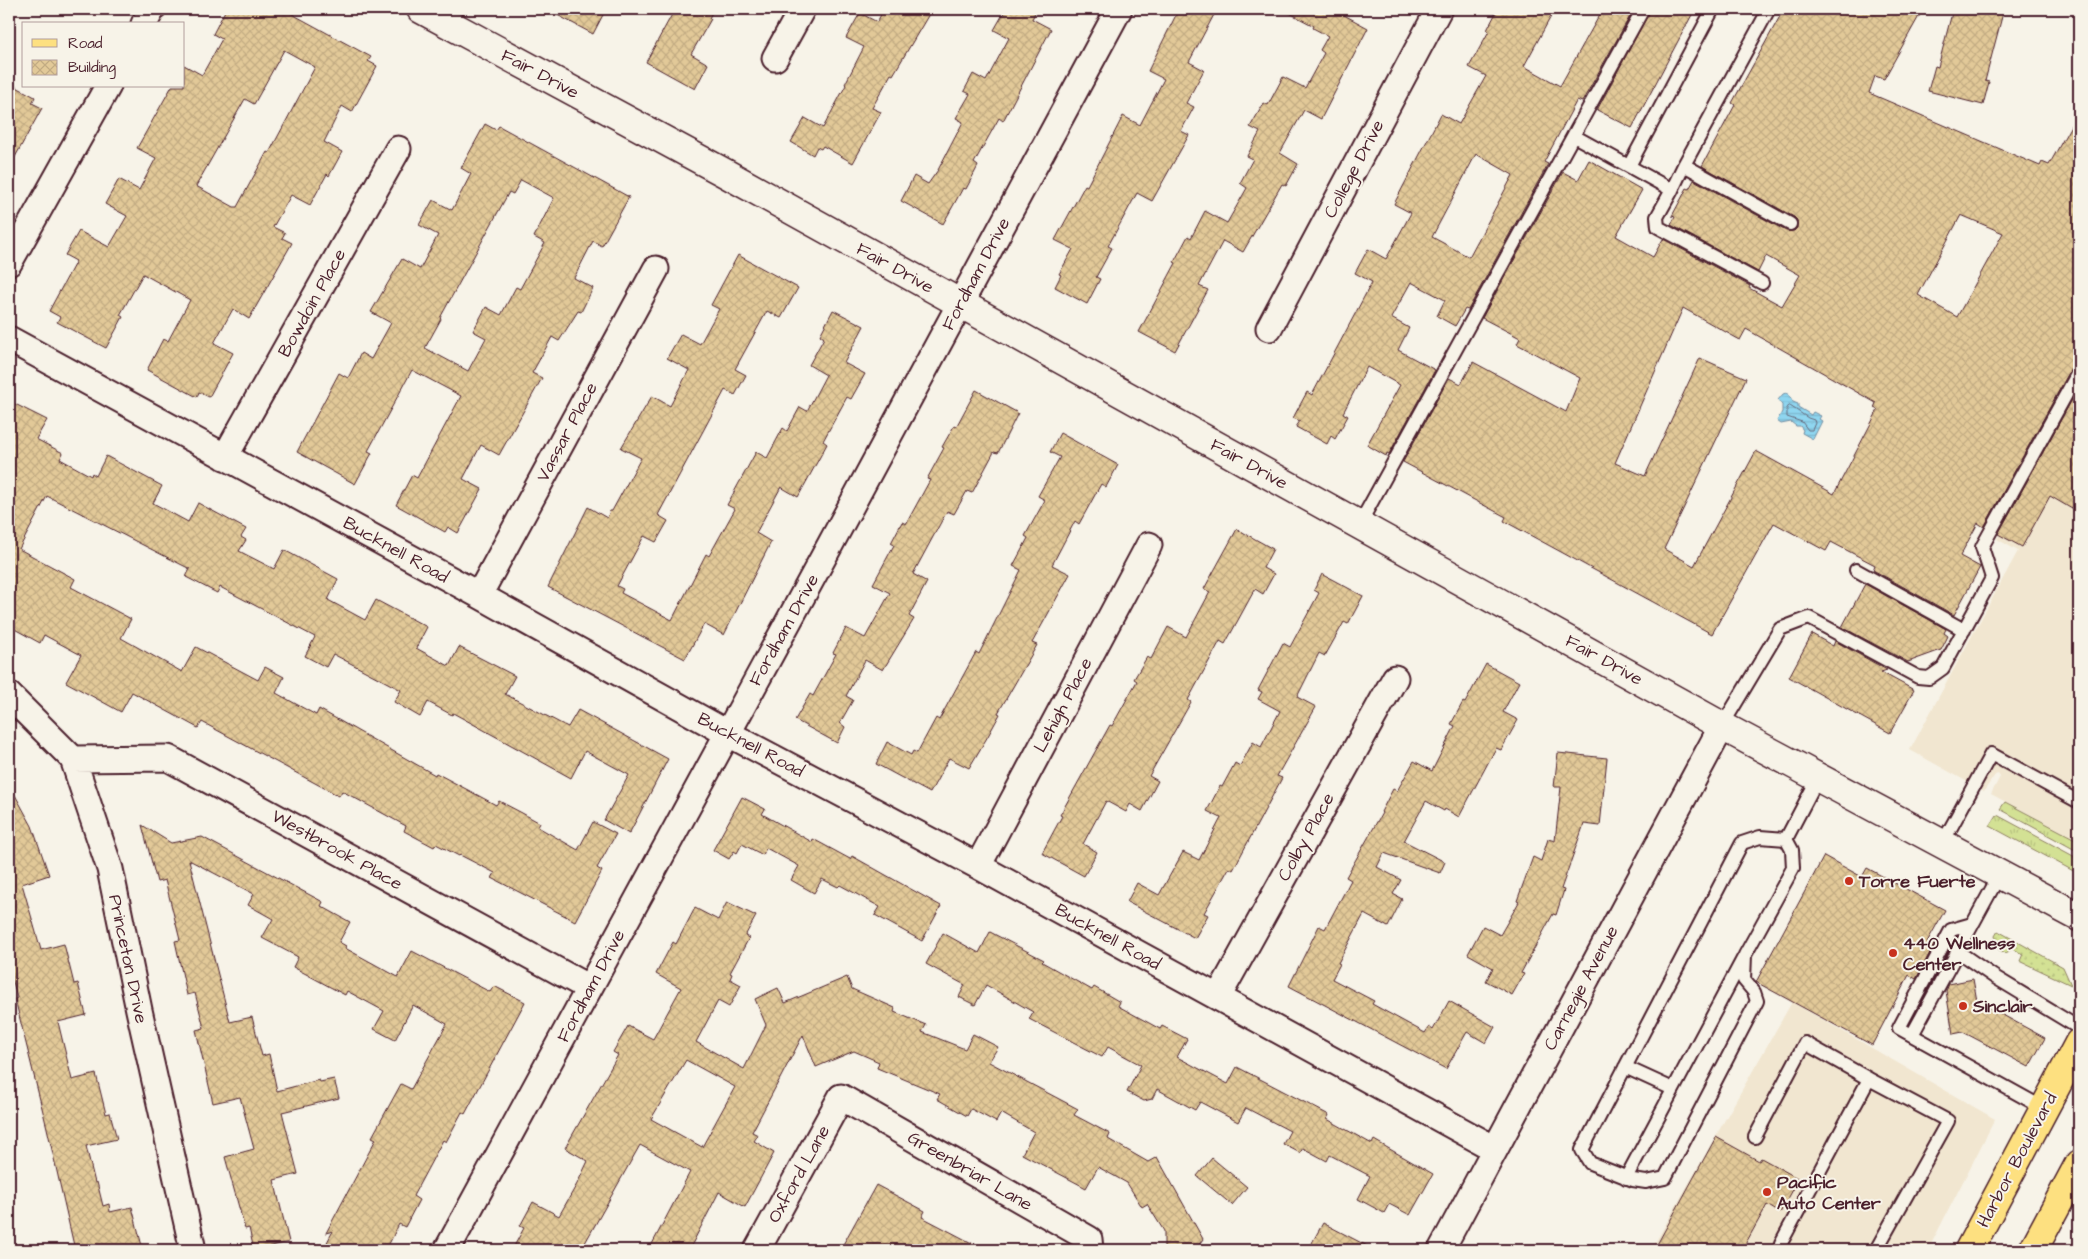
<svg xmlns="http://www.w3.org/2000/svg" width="2088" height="1259" font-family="'Architects Daughter',sans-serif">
  <defs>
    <pattern id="grass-tufts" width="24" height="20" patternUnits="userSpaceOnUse" patternTransform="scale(1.25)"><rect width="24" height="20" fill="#d3e194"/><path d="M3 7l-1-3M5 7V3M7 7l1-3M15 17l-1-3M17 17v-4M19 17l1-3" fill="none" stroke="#b7c180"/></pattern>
    <pattern id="garden-dots" width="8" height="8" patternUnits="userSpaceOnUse" patternTransform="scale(1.25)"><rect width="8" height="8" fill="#d3e194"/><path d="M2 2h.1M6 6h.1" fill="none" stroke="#b7c180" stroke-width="1.8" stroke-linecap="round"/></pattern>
    <pattern id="water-rules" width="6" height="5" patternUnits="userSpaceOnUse" patternTransform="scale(1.25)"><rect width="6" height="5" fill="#8fd6f0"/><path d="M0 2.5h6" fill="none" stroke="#7db7ce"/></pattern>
    <pattern id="building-cross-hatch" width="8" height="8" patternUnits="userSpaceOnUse" patternTransform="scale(1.25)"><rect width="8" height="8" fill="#e2c998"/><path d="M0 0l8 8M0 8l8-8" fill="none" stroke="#c3ac83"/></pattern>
  </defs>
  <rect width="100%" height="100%" fill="#f7f3e8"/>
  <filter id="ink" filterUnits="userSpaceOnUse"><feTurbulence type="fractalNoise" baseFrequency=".02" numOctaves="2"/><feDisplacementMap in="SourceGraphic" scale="10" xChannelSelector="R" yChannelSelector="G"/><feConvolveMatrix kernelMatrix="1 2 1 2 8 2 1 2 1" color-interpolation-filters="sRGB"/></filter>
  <g filter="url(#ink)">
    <path fill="#f1e6d0" d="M2079 386V841L1991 794 2000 777 1998 774 1995 775 1984 791 1910 750 2018 551 1997 539Z
      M1792 1002 1995 1119 1928 1250H1651Z"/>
    <path fill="url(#grass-tufts)" stroke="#8e8060" d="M2005 802 2079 841V852L2000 809Z
      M1997 815 2079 859V874L1990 826Z"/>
    <path fill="url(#garden-dots)" stroke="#8e8060" d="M1998 931 2063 967 2071 985 2020 961 2023 954 2012 949 2006 953 1999 950 1995 936Z"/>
    <path fill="url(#water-rules)" stroke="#738da1" d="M1786 393 1789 395 1793 402 1798 404V407L1811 415 1813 412 1821 416 1819 419 1822 421 1813 439 1802 433 1803 430 1800 426H1796L1791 422 1781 424 1777 421 1782 412V405L1778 400 1783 394Z"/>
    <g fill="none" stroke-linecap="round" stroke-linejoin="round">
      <path stroke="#66687a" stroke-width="1" d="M1790 406 1808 418 1814 420 1815 423 1812 430H1808L1802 422 1787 417V408Z"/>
    </g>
    <path fill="url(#building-cross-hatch)" stroke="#4a1f2b" fill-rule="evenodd" d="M226 9H283L371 57 368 61 377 66 352 112 342 106 324 142 342 152 329 176 327 174 310 205 291 195 273 227 285 233 282 238 292 243 249 319 233 309 214 343 233 353 209 397 199 392 197 397 147 370 163 339 168 341 190 300 143 274 120 315 123 317 106 348 57 322 60 317 49 311 76 261 65 255 79 231 109 247 127 216 105 204 119 179 139 190 156 158 137 148 172 86H184V65L202 75 222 39 213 34ZM284 50 315 67 269 153 267 152 237 207H234L196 186 245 99 254 104Z
      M546 9H606L593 34Z
      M675 9H714L709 18 711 19 691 54 708 64 695 89 646 62Z
      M884 9H932L893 75 891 74 872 108 881 112 853 163 823 146 821 149 817 147 813 155 791 142 805 118 823 128 846 85 845 84 864 47 846 38 860 13 877 22Z
      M1006 9H1037L1032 19 1051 29 1003 121 999 118 974 163 978 166 966 189 963 188 943 224 901 201 914 176 928 184 938 170 963 122 956 118 970 94 964 91 973 74 986 81 1009 38 994 30Z
      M1179 9H1217L1189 62 1204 70 1186 103 1194 107 1181 131 1189 135 1152 201 1137 193 1108 246 1112 248 1096 277 1100 279 1087 304 1055 287 1061 275 1059 274 1073 249 1055 240 1085 185 1087 186 1123 116 1140 125 1164 79 1148 71Z
      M1282 9H1333L1368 28 1321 119 1304 110 1280 153 1298 164 1286 186 1282 184 1243 252 1223 241 1199 286 1208 290 1175 351 1139 332 1176 263 1174 262 1188 236 1191 238 1205 211 1227 223 1247 188 1240 183 1253 159 1247 156 1260 132 1250 127 1264 103 1268 105 1283 77 1305 88 1324 53 1320 50 1328 36 1313 28 1314 26Z
      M1498 9H1555L1524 66 1560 86 1603 9H1634L1582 102 1577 100 1544 162 1548 164 1468 310 1465 309 1455 326 1437 316 1445 300 1411 282 1391 318 1409 328 1398 350 1435 370 1389 454 1387 453 1386 456 1367 445 1400 385 1367 367 1343 413 1348 416 1335 439 1331 436 1327 444 1296 427 1300 421 1293 418 1307 392 1312 395 1372 282 1355 273 1368 249 1386 259 1411 213 1394 204 1441 114 1459 124 1486 76 1469 67 1489 31 1487 30ZM1476 154 1513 175 1469 257 1432 237Z
      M1651 9H1695L1632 128 1597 110Z
      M1784 9H1923L1884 79 1875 76 1869 93 2040 166 2042 162 2049 165 2079 111V363L2072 367 1984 527 1978 523 1960 556 1980 567 1954 615 1873 570 1875 565 1831 542 1826 551 1774 523 1712 634 1504 521 1506 517 1403 462 1449 378 1461 384 1473 362 1566 412 1580 378 1517 344 1520 338 1482 318 1563 172 1578 180 1589 160 1642 190 1616 236 1653 257 1663 239 1750 286 1749 288 1782 306 1800 275 1766 256 1758 272 1671 225 1675 217 1672 216 1687 188 1689 189 1694 180 1786 231H1794L1797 228V220L1794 217 1702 166 1735 105 1732 103ZM1961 215 2003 233 1957 317 1918 295ZM1683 308 1740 340 1746 329 1876 403 1874 408 1878 410 1834 494 1756 451 1694 566 1664 549 1746 378 1700 358 1645 476 1615 463Z
      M1953 9H2004L1985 81 1989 82 1983 105 1928 91 1935 66 1938 67Z
      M9 83 35 97 32 103 42 108 9 168Z
      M485 124 496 130 499 126 629 197 602 246 593 241 574 278 593 288 581 312 578 311 559 341 552 337 532 373 542 378 499 455 481 445 463 479 482 489 458 533 448 527 445 532 396 505 412 475 417 478 461 396 412 370 368 451 372 453 355 484 297 452 339 373 348 378 361 353 371 359 391 323 371 312 402 259 420 269 438 235 419 225 433 200 452 210 471 174 461 168ZM521 180 554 198 534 237 545 243 520 289 516 287 501 315 486 307 473 331 486 338 468 371 425 348 441 319 440 318 509 192 513 194Z
      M738 255 798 288 781 318 767 311 735 369 746 375 735 395 725 390 658 515 668 521 656 542 644 536 617 586 623 589 621 593 672 620 706 554 709 556 735 509 727 505 756 452 767 458 783 428 787 431 800 407 807 411 826 375 809 365 824 338 820 335 833 310 864 326 844 363 865 374 851 399 847 397 823 441 827 444 798 497 781 487 756 533 771 542 724 635 704 624 685 659 548 587 588 507 607 518 610 511H612L641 458 621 448 652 396 670 406 689 370 667 358 681 334 700 344 719 309 711 305Z
      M2079 387V495L2072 509 2050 496 2022 547 1998 534Z
      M976 390 1018 413 998 453 994 452 972 493 967 491 954 514 947 511 913 574 927 582 909 616 914 619 883 670 865 660 846 696 853 700 840 723 845 727 837 743 795 720 810 694 813 696 836 654 833 653 846 628 865 638 890 593 873 584 894 545 891 543 902 522 906 524 930 480 927 479 944 448 942 447 954 426 956 427Z
      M9 401 47 420 36 439 63 453 60 459 91 476 92 473 96 476 106 456 162 486 153 503 188 522 198 503 246 529 241 537 246 540 239 551 274 569 284 550 338 579 328 600 365 620 376 600 427 627 416 648 449 666 459 647 515 676 505 694 560 723 568 727 578 710 668 759 629 834 604 820 629 775 585 751 571 778 453 713 452 715 428 702 420 717 394 702 401 690 333 654 326 667 305 656 315 637 220 587 217 593 186 577 190 569 47 496 19 549 75 579 71 587 131 619 121 638 182 672 196 647 258 680 265 667 284 677 276 693 316 715 319 709 435 775 436 773 496 805 499 801 522 813 540 823 538 827 578 850 593 822 616 834 597 868 602 871 575 921 492 878 495 873 460 855 459 856 436 844 434 847 404 831 406 826 342 791 339 796 202 722 198 728 132 692 121 712 66 682 81 655 44 635 40 643 9 626Z
      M1060 433 1118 465 1106 487 1101 484 1079 524 1075 521 1052 565 1070 574 1032 643 1037 645 998 713 1000 714 988 736 969 768 949 758 930 793 876 764 887 742 911 755 913 751 917 753 936 718 939 720 976 652 979 654 1021 570 1013 566 1028 538 1025 536 1045 500 1038 496 1060 457 1050 452Z
      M1237 529 1273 549 1263 568 1274 574 1263 594 1255 589 1225 644 1220 641 1188 700 1191 702 1149 776 1158 781 1142 811 1130 804 1126 812 1106 801 1083 844 1097 852 1084 876 1042 853 1062 816 1060 815 1110 725 1112 726 1137 681 1134 679 1147 657 1151 659 1168 627 1186 637 1210 592 1204 589Z
      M1322 574 1363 596 1348 624 1344 622 1325 656 1319 653 1297 697 1316 707 1277 776 1282 778 1233 870 1229 868 1204 913 1208 915 1195 938 1127 902 1137 883 1159 895 1183 852 1199 860 1221 818 1207 811 1220 786 1222 787 1235 763 1240 766 1253 742 1261 747 1280 711 1258 699 1262 692 1258 690 1283 643 1290 647 1319 593 1314 590Z
      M1865 584 1946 629 1944 633 1948 636 1941 650 1908 662 1842 627Z
      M1812 634 1833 646 1835 641 1887 670 1881 672 1914 690 1890 733 1789 677Z
      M1486 664 1519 682 1503 712 1518 720 1501 750 1496 748 1459 817 1445 809 1444 811 1426 801 1404 841 1445 862 1440 873 1384 853 1377 867 1401 880 1393 894 1402 899 1388 927 1364 914 1338 963 1340 964 1332 979 1374 1001 1372 1004 1425 1033 1429 1027 1433 1030 1449 1001 1495 1027 1486 1043 1467 1032 1446 1069 1289 986 1319 926 1325 929 1351 880 1346 877 1382 813 1381 812 1393 789 1397 791 1414 761 1432 771 1455 726 1451 724 1463 702 1465 703Z
      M1558 753 1607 758 1600 826 1584 824 1561 889 1564 890 1556 915 1553 914 1521 973 1524 974 1512 995 1486 981 1493 968 1468 954 1483 926 1500 935 1519 902 1517 901 1533 857 1541 861 1548 839 1555 841 1561 787H1554Z
      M9 784 32 826 49 875 22 884 41 950 64 944 74 984 78 983 86 1015 58 1022 72 1080 96 1074 106 1114 110 1113 117 1139 86 1146 95 1183 97 1182 103 1206 109 1204 110 1212 132 1207 143 1250H75L47 1128 15 999 17 998 9 965Z
      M742 797 765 809 762 814 812 842 813 839 850 859 852 856 941 906 922 941 875 915 880 907 840 885 838 887 822 879 814 893 791 880 799 866 766 848 763 855 742 844 737 853 734 851 729 859 713 850Z
      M142 825 171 843 202 837 323 902 321 906 350 922 339 942 346 946 345 948 398 977 412 951 490 992 494 986 525 1002 465 1114 462 1112 446 1142 443 1140 413 1196 419 1200 405 1227 399 1224 386 1250H323L333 1231 326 1233 376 1139 372 1137 401 1084 411 1089 447 1024 413 1005 395 1040 374 1029 384 1011 347 991 345 995 293 967 298 957 262 938 273 919 248 905 254 894 189 860 230 1022 252 1017 262 1056 269 1054 277 1091 319 1080 320 1082 334 1079 339 1098 282 1112 298 1174 274 1180 289 1242 254 1250 249 1228 245 1229 225 1157 254 1149 240 1097 213 1103 196 1030 204 1028 195 993 187 995 175 941 180 940 165 880 157 882Z
      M1824 856 1862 877 1867 868 1945 910 1927 942 1934 945 1916 979 1909 975 1872 1045 1756 982Z
      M727 902 756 916 745 936 749 938 730 973 732 974 730 979 741 985 729 1007 718 1001 696 1042 744 1069 766 1025 755 999 778 988 785 1003 847 977 852 989 895 1008 894 1012 926 1025 922 1032 965 1049 973 1034 998 1047 989 1062 1078 1109 1074 1115 1110 1134 1108 1139 1148 1162 1157 1157 1203 1239 1195 1250H1164V1231L1147 1204 1142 1207 1127 1183 1098 1167 1086 1188 1022 1154 1034 1132 1001 1113 996 1122 971 1109 967 1116 937 1099 940 1094 877 1068 879 1062 854 1051 816 1067 803 1035 752 1132 758 1135 754 1141 774 1153 745 1207 719 1192 689 1250H649L690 1172 640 1145 581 1250H512L524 1228 520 1226 533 1202 559 1216 577 1184 588 1161 565 1148 618 1055 613 1052 628 1026 653 1039 681 988 656 974 673 942 676 944 695 908 718 920ZM686 1060 735 1087 702 1147 651 1119Z
      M990 932 1044 960 1042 962 1092 990 1094 987 1120 1002 1118 1006 1160 1029 1162 1026 1187 1039 1177 1057 1228 1084 1237 1067 1329 1115 1327 1119 1372 1144 1374 1140 1433 1174 1410 1215 1389 1204 1384 1213 1358 1199 1370 1176 1330 1155 1327 1161 1303 1148 1300 1153 1283 1144 1290 1131 1246 1108 1238 1122 1200 1102 1195 1110 1157 1089 1152 1099 1144 1101 1127 1092 1141 1065 1108 1047 1102 1057 1029 1019 1033 1012 986 985 975 1005 959 997 965 985 926 964 943 933 979 953Z
      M1973 979 1977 1001 2045 1038 2029 1067 1963 1032 1953 1034 1946 991 1949 984Z
      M1716 1137 1759 1161 1761 1158 1799 1179 1780 1213 1767 1205 1742 1250H1654Z
      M1212 1158 1247 1187 1232 1205 1197 1176Z
      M876 1185 925 1211 922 1217 985 1250H840Z
      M1323 1223 1375 1250H1308Z"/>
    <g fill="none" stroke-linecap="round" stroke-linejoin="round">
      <defs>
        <path id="lane" d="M1574 136 1672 190 1657 217 1658 227 1762 283
          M1684 165 1769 9
          M1629 166 1713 9
          M1672 190 1684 165 1790 224
          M1359 525 1643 9
          M1856 570 1964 630
          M1722 726 1780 629 1809 618 1918 677 1929 678 1943 668 1992 578 1982 547 2079 371
          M1760 837 1786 839 1792 850 1793 868 1745 955 1744 980 1754 992 1757 1001 1665 1178 1646 1182 1633 1180 1590 1163 1582 1150 1742 843Z
          M1786 839 1818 778
          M1942 844 1991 754 2079 802
          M1972 924 1951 930 1899 1028 2045 1109
          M1957 951 1993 976 2079 1028
          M1912 1035 2000 874
          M1625 1067 1673 1089
          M1869 1079 1948 1121 1876 1250
          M1755 1137 1805 1043 1869 1079 1781 1243 1780 1250
          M1626 1178 1744 957"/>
        <path id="street" d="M144 24 152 9
          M775 58 802 9
          M9 263 108 86
          M1269 328 1439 9
          M9 339 479 595 727 733 978 866 1495 1149
          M225 457 398 149
          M479 595 656 269
          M9 695 73 759 110 869 139 1010 193 1250
          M73 759 168 758 589 988
          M978 866 1149 545
          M1218 997 1395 678
          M447 1250 823 558 1119 9
          M757 1250 841 1097 1089 1239 1090 1250
          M1441 1250 1722 726"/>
        <path id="secondary" d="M421 9 725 173 1722 726 2079 917"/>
        <path id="primary" d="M1969 1250 2079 1043
          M2033 1250 2079 1164"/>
      </defs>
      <use href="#lane" stroke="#4a1f2b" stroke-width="16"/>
      <use href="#street" stroke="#4a1f2b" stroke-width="29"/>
      <use href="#secondary" stroke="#4a1f2b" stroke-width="31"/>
      <use href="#primary" stroke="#4a1f2b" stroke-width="31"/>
      <use href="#lane" stroke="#f7f3e8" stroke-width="12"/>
      <use href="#street" stroke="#f7f3e8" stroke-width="25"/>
      <use href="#secondary" stroke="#f7f3e8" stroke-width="28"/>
      <use href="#primary" stroke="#fde080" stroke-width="28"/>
    </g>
  </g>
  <g fill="#c8321e" stroke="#f7f3e8" stroke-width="2">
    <circle cx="1849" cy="881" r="5"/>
    <circle cx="1893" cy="953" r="5"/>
    <circle cx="1963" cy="1006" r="5"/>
    <circle cx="1767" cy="1192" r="5"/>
  </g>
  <g text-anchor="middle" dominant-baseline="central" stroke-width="4" stroke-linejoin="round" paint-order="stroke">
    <g font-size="18" fill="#4a1f2b" stroke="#f7f3e8">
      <text transform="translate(540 74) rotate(28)">Fair Drive</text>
      <text transform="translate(1354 169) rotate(-62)">College Drive</text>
      <text transform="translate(895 268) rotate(29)">Fair Drive</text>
      <text transform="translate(976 274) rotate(-62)">Fordham Drive</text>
      <text transform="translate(312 303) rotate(-61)">Bowdoin Place</text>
      <text transform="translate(567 432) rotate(-62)">Vassar Place</text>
      <text transform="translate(1249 464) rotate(29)">Fair Drive</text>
      <text transform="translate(396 550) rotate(29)">Bucknell Road</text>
      <text transform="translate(784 630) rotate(-61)">Fordham Drive</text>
      <text transform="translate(1604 660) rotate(29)">Fair Drive</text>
      <text transform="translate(1063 705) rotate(-62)">Lehigh Place</text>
      <text transform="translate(751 745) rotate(28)">Bucknell Road</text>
      <text transform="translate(1306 837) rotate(-61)">Colby Place</text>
      <text transform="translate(337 850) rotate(29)">Westbrook Place</text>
      <text transform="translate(1108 937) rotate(29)">Bucknell Road</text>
      <text transform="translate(128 959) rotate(78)">Princeton Drive</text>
      <text transform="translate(591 986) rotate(-62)">Fordham Drive</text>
      <text transform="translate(1581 988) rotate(-62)">Carnegie Avenue</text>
      <text transform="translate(2017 1160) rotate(-62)">Harbor Boulevard</text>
      <text transform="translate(970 1171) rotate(30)">Greenbriar Lane</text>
      <text transform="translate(799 1174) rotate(-61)">Oxford Lane</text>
    </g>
    <g font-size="18" font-weight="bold" fill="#4a1f2b" stroke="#f7f3e8" text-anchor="start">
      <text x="1859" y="881">Torre Fuerte</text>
      <text x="1903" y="943">440 Wellness<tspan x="1903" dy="21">Center</tspan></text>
      <text x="1973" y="1006">Sinclair</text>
      <text x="1777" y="1182">Pacific<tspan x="1777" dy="21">Auto Center</tspan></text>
    </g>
  </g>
  <rect width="2088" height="1259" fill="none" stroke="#f7f3e8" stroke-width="30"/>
  <rect x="15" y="15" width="2058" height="1229" fill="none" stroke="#4a1f2b" stroke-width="2" filter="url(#ink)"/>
  <rect x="22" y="22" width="162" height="65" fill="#f7f3e8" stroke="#b29e9c"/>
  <rect x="32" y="39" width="25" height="8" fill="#fde080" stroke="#b29e9c"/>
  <text x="68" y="48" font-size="15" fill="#4a1f2b">Road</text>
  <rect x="32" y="60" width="25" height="15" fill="url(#building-cross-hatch)" stroke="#b29e9c"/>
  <text x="68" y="72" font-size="15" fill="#4a1f2b">Building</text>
</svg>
